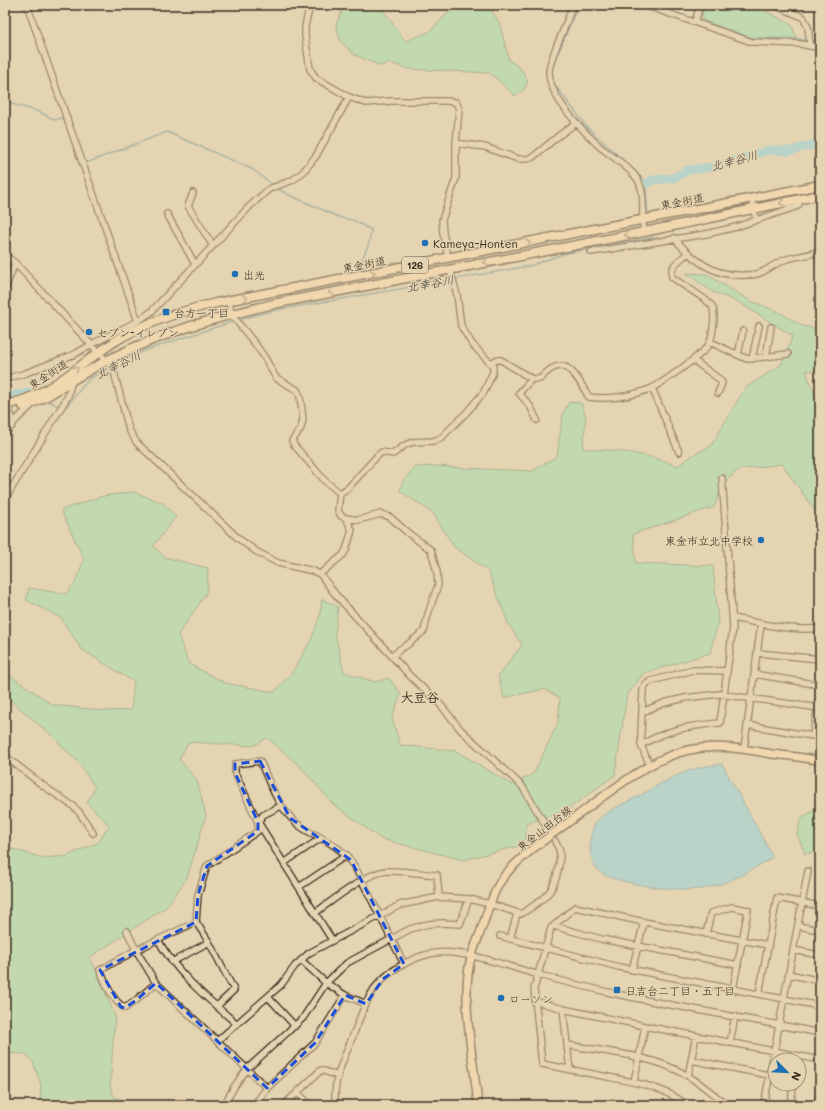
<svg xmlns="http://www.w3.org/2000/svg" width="825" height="1110" font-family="Mali,'Klee One',sans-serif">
  <rect width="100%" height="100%" fill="#e5d4b1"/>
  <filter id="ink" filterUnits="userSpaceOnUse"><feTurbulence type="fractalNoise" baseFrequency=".025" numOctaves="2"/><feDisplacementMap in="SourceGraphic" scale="8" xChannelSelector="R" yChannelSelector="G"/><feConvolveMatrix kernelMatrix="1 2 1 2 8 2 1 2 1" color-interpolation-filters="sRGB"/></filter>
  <g filter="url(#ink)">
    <path fill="#97e0af" stroke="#698566" d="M345 5H375L383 10 405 41 429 32 447 14 461 5H488L499 22 509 60 521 69 528 81 524 90 515 96 490 73 408 69 390 63 380 66 353 54 340 40 336 24Z
      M703 5H757L765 11 791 24 797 38H752L702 20Z
      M686 273 706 274 749 300 779 312 803 326 820 330V370L806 371 820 409V510L813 508 782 464 738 470 723 484 714 507 633 534 636 563 713 566 718 622 710 653 644 673 627 695 615 775 565 811 526 824V844L463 860 381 839 333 804 302 768 267 738 253 746 189 742 179 759 197 780 206 816 187 878 166 907 90 957 115 1016 110 1086 114 1097 142 1105H38L40 1104 41 1085 33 1062 26 1054 5 1053V847L43 858 67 856 99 842 109 825 87 803 95 788 79 763 49 733 5 696V672L53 705 106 711 131 710 134 682 81 649 61 618 26 600 29 588 66 594 75 583 84 560 61 510 103 496 134 492 163 503 176 517 153 546 164 557 208 568 207 592 178 635 189 664 225 683 274 692 292 673 312 638 320 615 322 599 338 607 335 634 344 672 375 682 389 678 401 694 392 718 400 745 456 751 512 785 534 773 558 723 560 698 544 689 504 698 498 676 522 645 508 623 488 571 454 547 433 513 400 491 403 481 415 467 437 466 462 468 532 471 557 456 563 413 569 402 581 403 586 417 583 449C615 449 649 454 678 466L691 456 711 446 745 388 781 365 793 336 738 302 713 292Z
      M820 807V851L805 854 797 834 801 818Z"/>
    <path fill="#85d2e5" stroke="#678f95" d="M722 764 773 857C750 871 727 885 701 889 682 892 614 884 600 872 592 865 590 855 590 845 590 836 593 825 599 819 610 809 627 802 641 795 670 778 688 767 722 764Z"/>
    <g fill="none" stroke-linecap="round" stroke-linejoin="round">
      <path stroke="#678f95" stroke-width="1.5" d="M653 5 694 19
        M733 33 758 39H800L808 41
        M812 42 820 43
        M553 78 552 71 555 61 578 5
        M554 84 588 128 625 162
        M5 100 12 104 37 111 55 120 65 117
        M76 138 86 163 167 132 252 169 273 185
        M632 169 648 183 646 189 648 216
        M277 188 287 194 341 218 353 220 371 230 369 243 360 264 361 271
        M455 279 529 266 567 253 652 238 651 233
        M239 320 271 311 451 280
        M113 365 149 349 235 321
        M47 400 60 407
        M63 408 64 409 89 379 109 367"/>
      <path stroke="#85d2e5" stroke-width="9" d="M648 183 653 180 674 178 688 170 714 167 759 153 769 150 789 151 820 143
        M5 397 34 392"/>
      <path stroke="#c3b294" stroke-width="5.5" stroke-dasharray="5.5 3" stroke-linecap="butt" d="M545 824 553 837"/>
      <defs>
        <path id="minor" d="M27 5 138 321
          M310 5 305 26V36L310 69 316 78 321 81 349 97 366 103 391 101H446L456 102 459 109 456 143 485 147 518 159H527L533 157 557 137 576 123
          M573 5C568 18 563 32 557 45 554 53 550 62 549 71 548 96 582 130 599 146 612 157 629 166 638 180 646 194 641 216 644 232
          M644 5 752 42 801 44 820 48
          M773 5 803 17 808 27 810 45
          M695 22 700 5
          M193 193 188 206 213 246
          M752 199 756 220
          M167 214 195 264
          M674 238C693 260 714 277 745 275 749 275 755 275 760 273 769 269 777 262 787 259 798 256 810 255 820 251
          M591 252 706 234 736 227 798 206 801 199
          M5 255 15 263 113 368 129 430 137 443 239 539 257 552 278 563 313 571 320 574 335 594 411 677 439 703 461 730 522 786 545 824
          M448 258 443 233 442 220 456 178V143
          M5 289 15 263
          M229 301 231 314 256 345 265 358 276 378 297 390 300 396 303 419 301 428 292 441 294 445 325 481 340 493
          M710 342 747 359 788 354
          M738 355 743 331
          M766 357 771 327
          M752 359 759 326
          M693 360 719 379 722 383 718 393
          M491 363 496 360H501L532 379H540C565 350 575 375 589 397 609 400 631 396 650 389 660 385 700 356 707 347 713 340 716 314 712 306 708 299 680 284 672 277 670 265 679 261 688 253
          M5 379 26 373 75 354 92 344 138 321 151 312 249 207 269 189 293 180 303 172 316 156 349 97
          M532 379 519 393 530 406 537 420
          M652 388 679 452
          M8 405 12 418V426
          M5 434 17 419 33 404
          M340 493 348 488 378 455 382 452 393 454 405 445 413 442 433 441 441 438 466 413 484 392 493 372V366L472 344 461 326 457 295 450 269
          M340 493 338 510 341 516 346 518 358 520 381 514 390 517 408 533 431 550 437 572 438 585 428 614 424 631 407 645 400 649 392 657
          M5 499 62 406 68 396 72 380
          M320 574 343 555 346 550 352 530 346 518
          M733 618C758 623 795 632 820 628
          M758 653 820 659
          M754 674 820 685
          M642 712 664 703 685 698 719 694 820 708
          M748 725 813 736 820 691
          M641 745C668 729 689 726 720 723L733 627 722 478
          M744 749 761 624
          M5 756 45 787 73 806 79 812 93 833
          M650 766 641 745V733L643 689 646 684 651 681 693 670 727 671
          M284 863 321 838
          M299 887 347 855
          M315 913C332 901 367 872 387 871 404 870 421 874 437 875L439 897
          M554 926 601 939 738 965
          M798 926 820 930
          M127 931 136 950 156 983 267 1088
          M706 934 711 913 732 907 748 910 733 989
          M500 936 619 967 820 1006
          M510 939 517 914
          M158 940C177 974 208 999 237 1024
          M332 940 258 822 235 773V764L260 761C270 784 279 810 300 826 305 830 311 833 316 835 333 844 346 852 356 869L404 964
          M793 950 820 955
          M301 960 326 983 345 995 366 1004
          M172 962 209 942
          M632 970 644 922
          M789 974 820 981
          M156 983 135 1001 125 1008C112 1001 105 982 100 970L136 950 196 922
          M759 994 777 898 820 906
          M268 997 295 1026
          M535 1001 563 1009 645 1026 820 1060
          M217 1006 234 990 209 942 196 922 198 895 207 866 258 831V822L263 815 281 806
          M563 1009 570 1070
          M217 1041 281 985 295 966 309 953 400 905 439 897 469 899 490 904 521 914C531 908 542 901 550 891 556 882 562 860 559 849 558 847 556 844 555 841
          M730 1043 735 1016
          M567 1045C606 1052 653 1055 688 1076 702 1084 714 1095 727 1105
          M691 1060 769 1075
          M688 1076 696 1036
          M634 1082 645 1026
          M297 1092 310 1105
          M224 1105 234 1087 247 1069 303 1018 326 983 347 963 410 929 428 924 443 923 460 924 469 899
          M254 1105 267 1088 315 1043 345 995
          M284 1105 321 1070 338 1076
          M336 1105C331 1080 346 1055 354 1033 360 1018 365 1002 374 989 386 972 409 959 429 954 459 947 506 966 536 974 561 981 586 987 612 993 681 1008 751 1019 820 1033
          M687 1105C663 1086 633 1082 603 1076 583 1072 563 1068 542 1064L534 989 551 928 575 907 644 922 768 945
          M764 1105 808 871
          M790 1105 794 1084
          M817 1105 820 1086"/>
        <path id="major" d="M478 1105C474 1062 462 1009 469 967 471 954 477 942 481 930 487 914 491 897 500 882 514 860 549 837 570 821 603 797 649 758 689 750 717 744 744 749 772 754 788 756 804 757 820 761"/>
        <path id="highway" d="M5 405C49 397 78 365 114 342 145 322 181 311 216 303L820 185
          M23 406C42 401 55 391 71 381 85 373 99 364 114 357 165 331 222 316 278 303L644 232 820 195"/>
      </defs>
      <use href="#minor" stroke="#3b2a1e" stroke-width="8"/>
      <use href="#major" stroke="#3b2a1e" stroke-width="10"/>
      <use href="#highway" stroke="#3b2a1e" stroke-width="11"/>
      <use href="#minor" stroke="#e5d4b1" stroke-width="5.5"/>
      <use href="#major" stroke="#fcdcac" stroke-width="7"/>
      <use href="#highway" stroke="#fcdcac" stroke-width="8"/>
    </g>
    <defs><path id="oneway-chevron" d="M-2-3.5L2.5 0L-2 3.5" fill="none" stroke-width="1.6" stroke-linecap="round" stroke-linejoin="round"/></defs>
    <g stroke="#9c8365">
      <use href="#oneway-chevron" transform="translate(782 203) rotate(169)"/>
      <use href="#oneway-chevron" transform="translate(627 235) rotate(169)"/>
      <use href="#oneway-chevron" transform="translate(528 243) rotate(-11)"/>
      <use href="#oneway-chevron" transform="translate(486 262) rotate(169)"/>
      <use href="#oneway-chevron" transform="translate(373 273) rotate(-11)"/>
      <use href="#oneway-chevron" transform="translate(331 292) rotate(169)"/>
      <use href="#oneway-chevron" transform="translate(245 298) rotate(-11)"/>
      <use href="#oneway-chevron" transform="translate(76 369) rotate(-35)"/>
    </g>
  </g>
  <path d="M0 0H825V1110H0ZM260 761 290 818 351 860 404 964 383 979 366 1004 345 995 315 1043 267 1088 156 983 135 1001 125 1008 121 1007 100 970 196 922 198 895 207 866 258 831V822L235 773V764Z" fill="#e5d4b1" fill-opacity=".55" fill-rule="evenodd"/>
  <path fill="none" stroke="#1d4ed8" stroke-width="3" stroke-dasharray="8 5" stroke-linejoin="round" d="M260 761 290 818 351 860 404 964 383 979 366 1004 345 995 315 1043 267 1088 156 983 135 1001 125 1008 121 1007 100 970 196 922 198 895 207 866 258 831V822L235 773V764Z"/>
  <g fill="#1f6fb2" stroke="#e5d4b1" stroke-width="1.5">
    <circle cx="425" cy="243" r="4"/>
    <circle cx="235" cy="274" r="4"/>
    <rect x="162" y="308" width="8" height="8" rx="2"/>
    <circle cx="89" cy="332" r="4"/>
    <circle cx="761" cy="540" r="4"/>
    <rect x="613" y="986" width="8" height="8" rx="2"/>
    <circle cx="501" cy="998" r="4"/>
  </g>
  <g text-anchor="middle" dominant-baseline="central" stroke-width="3" stroke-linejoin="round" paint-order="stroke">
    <rect fill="#e5d4b1" stroke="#6e5d4a" stroke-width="1" x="402" y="257" width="26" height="16" rx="3"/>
    <g font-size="10" font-weight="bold" fill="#3b2a1e">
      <text x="415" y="265">126</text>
    </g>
    <g font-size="11" fill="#3b2a1e" stroke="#e5d4b1">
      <text transform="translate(682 201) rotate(-11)">東金街道</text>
      <text transform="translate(364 264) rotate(-11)">東金街道</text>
      <text transform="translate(48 374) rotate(-33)">東金街道</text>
      <text transform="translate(544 828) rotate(-38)">東金山田台線</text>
    </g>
    <g font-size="11" fill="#3b2a1e" stroke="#e5d4b1" text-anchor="start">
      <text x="433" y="243">Kameya-Honten</text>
      <text x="243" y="274">出光</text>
      <text x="174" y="312">台方一丁目</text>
      <text x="97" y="332">セブン-イレブン</text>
      <text x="753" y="540" text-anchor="end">東金市立北中学校</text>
      <text x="625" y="990">日吉台二丁目・五丁目</text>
      <text x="509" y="998">ローソン</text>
    </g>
    <g font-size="12" font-style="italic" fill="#46433c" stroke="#e5d4b1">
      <text transform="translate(734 160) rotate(-15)">北幸谷川</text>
      <text transform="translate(430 283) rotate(-10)">北幸谷川</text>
      <text transform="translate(118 364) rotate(-26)">北幸谷川</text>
    </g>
    <g font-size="13" font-weight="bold" fill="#3b2a1e" stroke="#e5d4b1">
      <text x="420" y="696">大豆谷</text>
    </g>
  </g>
  <rect width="825" height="1110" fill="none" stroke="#e5d4b1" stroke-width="20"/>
  <rect x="10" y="10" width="805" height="1090" fill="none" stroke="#3b2a1e" stroke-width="1.5" filter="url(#ink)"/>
  <g transform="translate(787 1072) rotate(114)"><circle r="19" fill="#e5d4b1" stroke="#a19076"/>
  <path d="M0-3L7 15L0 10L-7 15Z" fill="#1f6fb2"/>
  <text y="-6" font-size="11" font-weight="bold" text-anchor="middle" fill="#3b2a1e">N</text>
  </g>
</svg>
